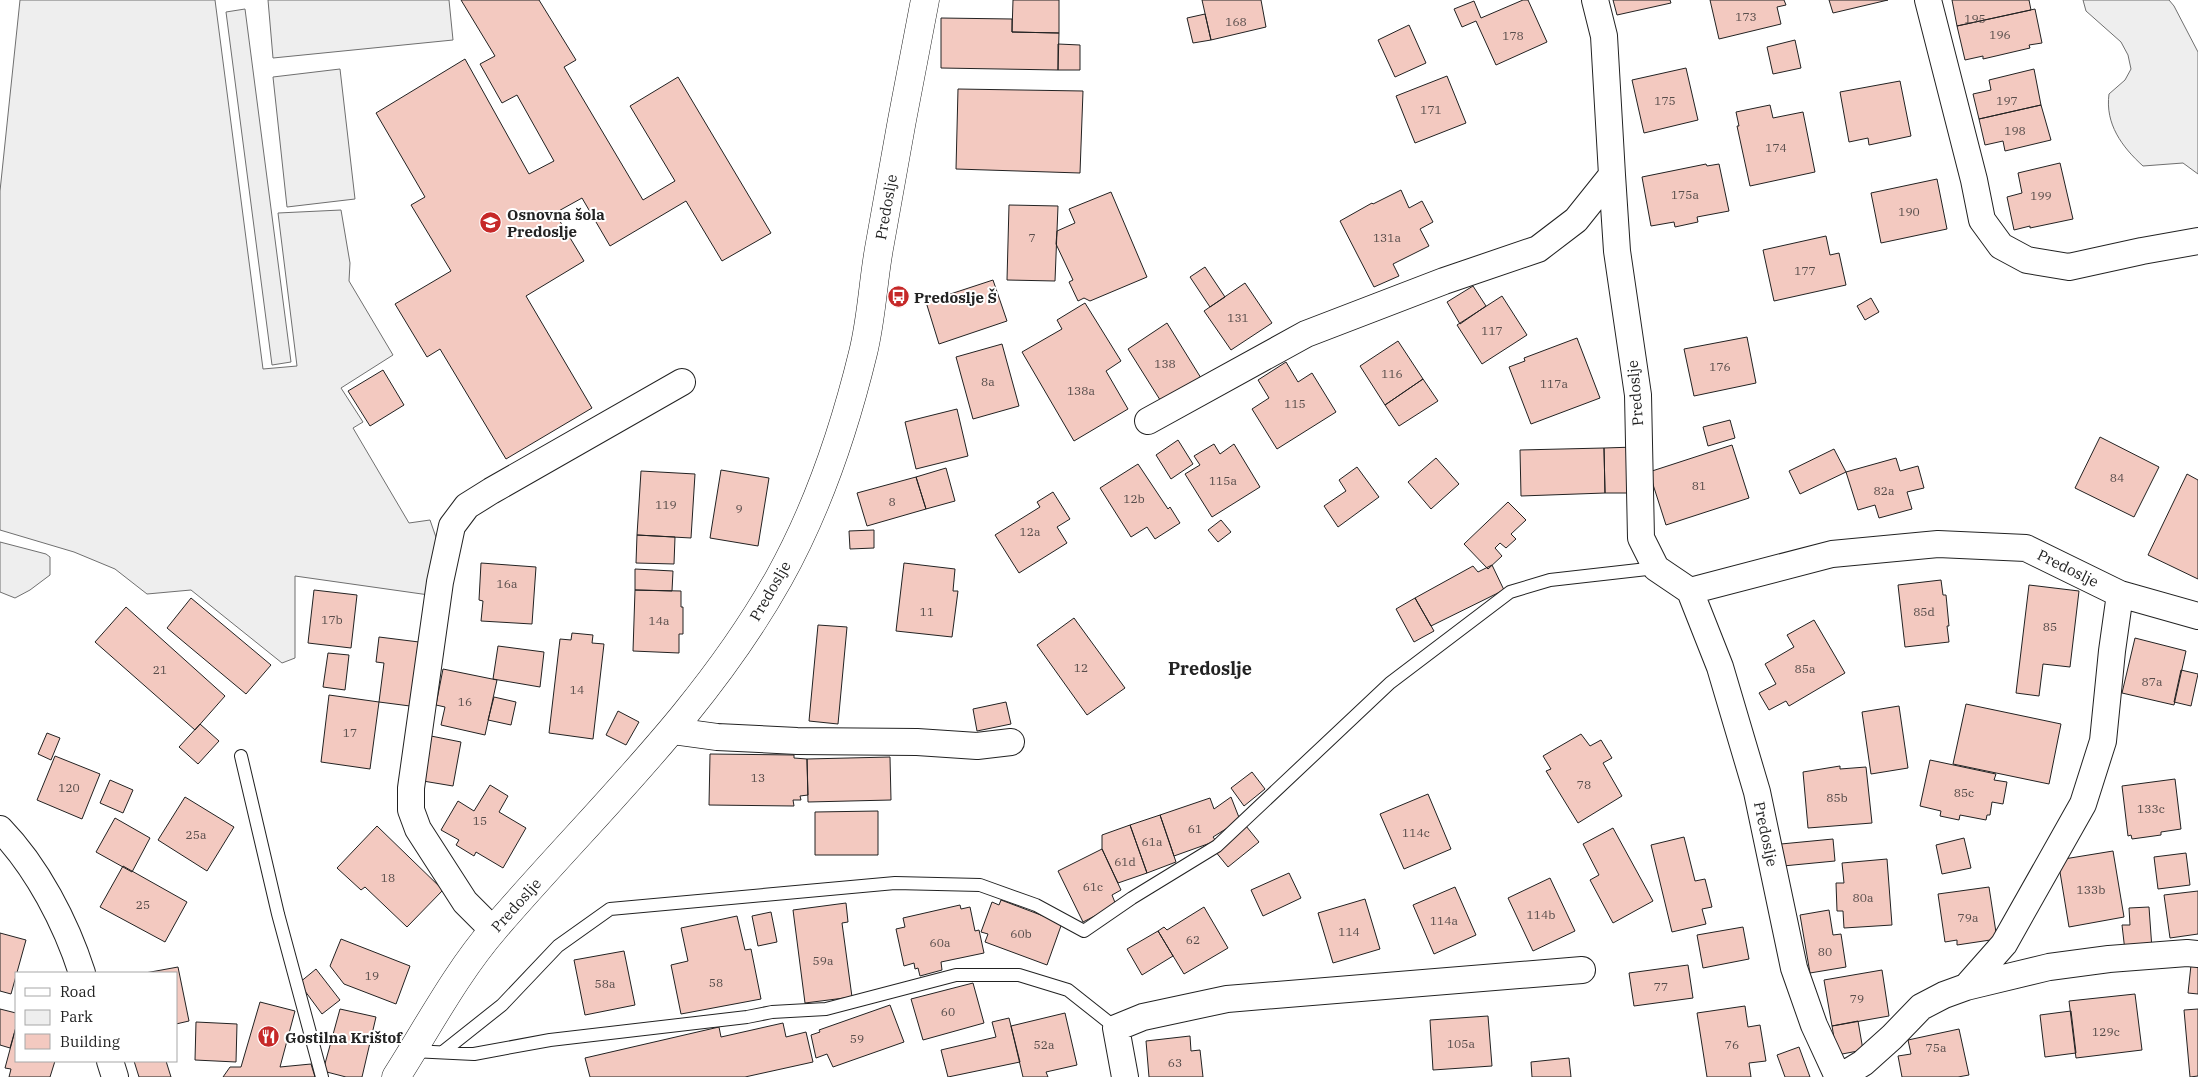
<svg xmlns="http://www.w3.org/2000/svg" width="2198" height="1077" font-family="'IBM Plex Serif',serif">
  <rect width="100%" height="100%" fill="#fff"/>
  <path fill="#eee" stroke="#6f6f6f" d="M20 0H215L263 369 297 366 278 213 341 210 350 263 349 281 393 355 341 388 363 422 353 428 409 523 430 520 438 543 429 595 295 576V658L282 663 191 590 147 594 115 569 74 552 0 530V191Z
    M268 0H449L453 40 273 58Z
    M2083 0H2169L2174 6 2198 52V174L2183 163 2143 166C2122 147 2105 124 2109 94L2125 80 2131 69 2128 55 2121 42 2086 11Z
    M245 9 291 362 272 365 226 12Z
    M340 69 355 199 287 207 273 77Z
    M0 542 46 554 50 557V575L30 590 15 598 0 592Z"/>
  <path fill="#f3c9c0" stroke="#222" d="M461 0H539L576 60 564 67 643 200 675 181 630 106 678 77 771 233 722 261 686 201 610 246 582 198 555 213 584 261 526 296 592 408 506 459 440 349 427 357 395 304 451 271 411 205 425 197 376 113 465 59 529 174 554 161 517 95 502 103 480 64 495 56Z
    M1013 0H1059V33L1012 32Z
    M1202 0H1261L1266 27 1211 40Z
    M1523 0H1528L1547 42 1496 65 1476 21 1462 27 1454 9 1474 1 1481 18Z
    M1613 0H1670L1671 3 1617 15Z
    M1710 0H1784L1786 5 1777 7 1781 24 1719 39Z
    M1829 0H1888L1833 13Z
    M1952 0H2029L2031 10 1957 26Z
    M2035 9 2042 43 2029 45 2030 48 1983 59V56L1965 60 1957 26Z
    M1205 14 1211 40 1193 43 1187 18Z
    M941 18 1012 19V32L1059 33 1058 70 941 68Z
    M1409 25 1426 63 1395 77 1378 40Z
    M1795 40 1801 68 1773 74 1767 47Z
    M1058 44 1080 45V70H1058Z
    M1686 68 1698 120 1644 133 1632 80Z
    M2034 69 2041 105 1979 119 1973 94 1991 90 1989 80Z
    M1447 76 1466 123 1415 143 1396 96Z
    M1900 81 1911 136 1869 145 1868 138 1849 142 1840 92Z
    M958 89 1083 91 1080 173 956 169Z
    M1770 105 1773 118 1803 112 1815 172 1750 186 1737 126H1739L1736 112Z
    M2041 105 2051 140 2005 151 2003 141 1985 145 1979 119Z
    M2060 163 2073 219 2030 228V226L2014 230 2007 197 2022 193 2018 173Z
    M1706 164 1707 166 1719 164 1729 211 1697 217 1698 222 1675 227 1674 222 1651 226 1642 177Z
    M1937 179 1947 229 1881 243 1871 193Z
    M1401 190 1409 208 1422 201 1433 222 1420 229 1429 246 1393 264 1399 276 1374 287 1340 221 1372 203 1373 204Z
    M1111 192 1147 277 1090 301 1084 298 1078 301 1069 282 1073 280 1056 244 1057 231 1075 223 1069 209Z
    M1009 205 1058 206 1055 281 1007 280Z
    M1826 236 1830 255 1839 253 1846 285 1774 301 1763 250Z
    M1205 267 1225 297 1210 307 1190 277Z
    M993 280 1007 321 939 344 926 302Z
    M1245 283 1272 323 1231 350 1204 311Z
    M1473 286 1486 306 1460 324 1447 302Z
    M1502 296 1527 335 1482 364 1457 325Z
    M1871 298 1879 312 1865 320 1857 306Z
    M1085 303 1121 361 1106 371 1128 409 1074 441 1022 352 1062 329 1057 320Z
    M1167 323 1201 378 1162 403 1128 349Z
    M1747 337 1756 383 1694 396 1684 349Z
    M1577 338 1600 398 1531 424 1509 367 1525 361 1524 358Z
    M1398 341 1423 379 1385 405 1360 366Z
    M1002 344 1019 406 973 419 956 357Z
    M1286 362 1298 382 1312 373 1336 412 1277 449 1252 409 1269 398 1258 380Z
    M383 370 404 405 370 426 348 391Z
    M1423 379 1438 401 1399 426 1385 405Z
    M957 409 968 456 916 469 905 422Z
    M1730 420 1735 438 1708 446 1703 427Z
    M2100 437 2159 467 2134 517 2075 488Z
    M1178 440 1193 464 1171 479 1156 455Z
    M1214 444 1220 454 1234 444 1260 487 1212 517 1185 474 1200 465 1194 456Z
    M1732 445 1749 498 1666 525 1649 472Z
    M1635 447 1636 493H1605L1604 448Z
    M1604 448 1605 493 1521 496 1520 450Z
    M1834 449 1846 472 1800 494 1789 471Z
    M1436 458 1459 484 1431 509 1408 482Z
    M1896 458 1900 471 1918 466 1924 488 1907 492 1912 509 1879 518 1875 505 1858 510 1846 472Z
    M1138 464 1168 509 1170 507 1180 523 1155 539 1147 527 1131 537 1100 488Z
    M1357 467 1379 497 1338 527 1324 506 1346 491 1339 480Z
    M946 468 955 501 926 509 916 477Z
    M721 470 769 478 758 546 710 538Z
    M641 471 695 474 691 538 637 535Z
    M2187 474 2198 480V579L2148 555Z
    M916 477 926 509 867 526 857 493Z
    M1053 492 1070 519 1057 527 1067 543 1019 573 995 535 1040 507 1037 502Z
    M1508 502 1526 520 1511 534 1516 539 1506 548 1500 543 1495 548 1502 556 1488 569 1464 544Z
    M1221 520 1231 532 1218 542 1208 530Z
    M874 530V548L850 549 849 531Z
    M637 535 675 537 674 564 636 563Z
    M481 563 536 567 532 624 481 621 483 601 479 600Z
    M904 563 955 569 953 591H958L952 637 896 631Z
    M1492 565 1504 590 1431 626 1415 598 1473 566 1478 572Z
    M635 569 673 571 672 591 635 590Z
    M1941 580 1943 595H1946L1949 626H1947L1949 642 1905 647 1898 585Z
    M2029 585 2079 591 2070 667 2043 664 2039 696 2016 693Z
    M314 590 357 595 351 648 308 643Z
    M635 590 681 591V607H683V634H679V653L633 651Z
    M191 598 271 665 246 694 167 628Z
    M1415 598 1434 631 1414 642 1396 609Z
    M126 607 225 696 195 730 95 642Z
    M1074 618 1125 688 1087 715 1037 645Z
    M1814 620 1845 673 1789 706 1786 701 1769 710 1759 693 1776 684 1765 664 1794 647 1787 635Z
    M818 625 847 627 838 724 809 721Z
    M572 633 593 635 592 643 604 644 593 739 549 733 560 639 571 640Z
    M379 637 419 642 410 706 379 702 384 663 376 662Z
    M2135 638 2186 651 2174 705 2122 693Z
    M498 646 544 652 540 687 493 679Z
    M328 653 349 655 345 690 323 687Z
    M443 669 497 680 485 735 441 725 445 707 436 705Z
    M2181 670 2198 674 2191 706 2174 702Z
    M329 695 379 702 370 769 321 762Z
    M494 697 516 702 511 725 488 720Z
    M1006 702 1011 724 977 731 973 709Z
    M1966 704 2061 724 2049 784 1953 764Z
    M1899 706 1908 768 1871 774 1862 712Z
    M618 711 639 722 626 745 606 735Z
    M200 724 219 741 198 764 179 747Z
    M47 733 60 738 51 760 38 754Z
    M1581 734 1590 746 1601 740 1612 758 1603 763 1622 796 1578 823 1546 771 1551 769 1543 756Z
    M426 735 461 742 453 786 417 780Z
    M710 754 794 755V758L807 759 808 795 800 796 801 800H793L794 806 709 805Z
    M55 756 100 774 82 819 37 800Z
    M890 757 891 800 808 802 807 759Z
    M1930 760 1996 774 1994 780 2007 782 2003 804 1992 802 1990 815H1987L1986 820 1960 815 1959 820 1940 816 1941 811 1920 806Z
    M1840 766V769L1866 767 1872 823 1808 828 1803 772Z
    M1252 772 1265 789 1244 806 1231 788Z
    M2175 779 2181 829 2161 832V835L2132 839 2131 835 2128 836 2122 786Z
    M110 780 133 790 123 813 100 803Z
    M490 785 508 796 499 812 526 828 503 868 476 852 474 856 456 845 459 840 441 830 458 801 474 811Z
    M1428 794 1451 849 1404 869 1380 814Z
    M185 797 234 827 207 871 158 840Z
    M1231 797 1240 820 1213 837 1216 841 1174 856 1160 815 1210 798 1214 809Z
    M878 811V855H815V812Z
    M1160 815 1176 862 1147 873 1130 825Z
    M115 818 150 838 132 872 96 852Z
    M1130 825 1147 873 1118 883 1102 849V835Z
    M377 826 443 890 407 927 365 887 361 890 337 868Z
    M1246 826 1259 842 1228 867 1215 851Z
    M1613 828 1653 901 1613 923 1590 880 1599 875 1583 844Z
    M1684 837 1695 881 1705 879 1712 907 1702 909 1706 924 1672 932 1651 845Z
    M1964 838 1971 868 1942 874 1936 845Z
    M1833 839 1835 861 1783 866 1781 844Z
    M1102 849 1121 890 1112 895 1116 905 1083 922 1058 871Z
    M2113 851 2124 917 2069 927 2058 860Z
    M2186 853 2190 885 2158 889 2154 857Z
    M1887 859 1892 925 1844 928 1843 911H1837L1836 883H1844L1842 863Z
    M123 866 187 902 165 942 100 907Z
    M1289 873 1301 898 1263 916 1251 890Z
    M1550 878 1575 931 1533 951 1508 898Z
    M1455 887 1476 935 1434 954 1413 905Z
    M1989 887 1997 939 1957 945V940L1945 942 1938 894Z
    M2198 891V934L2170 938 2164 895Z
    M1365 899 1380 949 1333 963 1318 913Z
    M1001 900 1062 923 1047 965 985 942 988 934 981 932 992 902 999 905Z
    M846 903 848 922 842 923 852 997 805 1003 793 910Z
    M960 905 961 909 970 907 975 931 979 930 984 953 941 962 942 970 920 976 918 968 915 969 914 963 904 966 896 929 905 927 903 918Z
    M1204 907 1228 948 1184 974 1158 931 1164 927 1167 930Z
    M2149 907 2152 949 2125 951 2122 925H2130L2129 908Z
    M1829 910 1833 935 1841 934 1846 967 1810 973 1800 915Z
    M771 912 777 942 758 946 752 916Z
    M737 916 745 950 751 949 761 999 681 1014 671 965 688 961 681 928Z
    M1743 927 1749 959 1703 968 1697 935Z
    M1158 931 1173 956 1142 975 1127 949Z
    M0 933 26 940 11 994 0 991Z
    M341 939 410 966 396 1004 344 984 330 966Z
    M624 951 635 1005 585 1015 574 960Z
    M1688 965 1693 998 1634 1006 1629 973Z
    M2191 965 2198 966V994L2188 993Z
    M178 967 189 1021 176 1024V973H145Z
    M316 969 340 1000 322 1014 299 983Z
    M1882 970 1889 1016 1832 1026 1824 980Z
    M973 983 984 1023 923 1040 911 999Z
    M2135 994 2142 1050 2076 1058 2069 1001Z
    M260 1002 295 1011 280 1067 311 1064 315 1077H223L230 1067H241Z
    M890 1005 904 1042 833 1067 827 1054 816 1058 811 1035 820 1032 819 1030Z
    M1745 1006 1748 1027 1760 1025 1766 1061 1749 1063 1751 1077H1707L1697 1013Z
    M0 1009 16 1013V1027L10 1048 0 1045Z
    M340 1009 376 1017 362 1077H346L323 1071Z
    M2198 1009V1076L2190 1077 2184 1010Z
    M2071 1011 2076 1053 2045 1057 2040 1015Z
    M1065 1013 1077 1065 1046 1072 1048 1077H1023L1011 1026Z
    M1488 1016 1492 1066 1433 1070 1430 1020Z
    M1009 1018 1020 1062 948 1077 941 1050 996 1037 992 1022Z
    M1858 1021 1863 1050 1837 1055 1832 1026Z
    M196 1022 237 1024 236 1062 195 1060Z
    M783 1023 786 1037 806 1032 813 1062 745 1077H590L585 1058 719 1027 721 1037Z
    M16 1027V1061H55L50 1077H9L11 1069 5 1068Z
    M1959 1029 1969 1075 1958 1077H1902L1898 1056 1911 1054 1908 1040Z
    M1190 1036 1191 1051 1200 1050 1203 1077H1149L1146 1041Z
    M1799 1047 1810 1077H1785L1777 1055Z
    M1569 1058 1571 1077H1532L1531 1062Z
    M134 1061H166L171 1077H139Z"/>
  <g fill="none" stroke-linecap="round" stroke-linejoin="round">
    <defs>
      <path id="lane" d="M241 756 278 914 322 1077
        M412 1051 474 1054 550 1040 747 1017 772 1012 826 1009 956 975H1019L1068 990 1116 1028
        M444 1051 502 1005 558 946 610 909 895 883 980 885 1036 905 1084 931 1132 898 1217 846 1390 683 1510 592 1550 580 1656 568"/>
      <path id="street" d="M1928 0 1974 180 1982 220 2001 246 2027 260 2069 267 2142 251 2198 241
        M1612 175 1617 251 1638 395 1641 538 1656 568 1690 591 1720 667 1757 792 1794 968 1814 1025 1838 1077
        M1148 421 1306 334 1444 281 1538 249 1576 220 1612 175 1604 36 1595 0
        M1690 591 1832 554 1938 544 2026 548 2120 594 2198 616
        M673 731 717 737 797 741 917 742 977 746 1011 742
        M0 829C37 867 66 923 82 973
        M493 930 465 902 418 829 411 810V788L440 582 452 526 467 506 491 491 682 382
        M1966 987 2049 967 2109 959 2187 953 2198 954
        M110 1061 115 1077
        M1125 1077 1116 1028 1143 1017 1227 999 1582 970
        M1840 1077 1863 1063 1892 1037 1921 1007 1944 995 1966 987 2004 944 2083 804 2103 741 2112 651 2120 594"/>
      <path id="secondary" d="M396 1077C428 1027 456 973 495 928 594 813 704 712 779 578 818 508 844 431 863 353 872 317 873 279 880 243 894 162 909 81 925 0"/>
    </defs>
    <use href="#lane" stroke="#222" stroke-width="14"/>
    <use href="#street" stroke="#222" stroke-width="28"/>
    <use href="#secondary" stroke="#222" stroke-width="29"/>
    <use href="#lane" stroke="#fff" stroke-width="12"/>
    <use href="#street" stroke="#fff" stroke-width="26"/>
    <use href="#secondary" stroke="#fff" stroke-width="28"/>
  </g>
  <defs>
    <symbol id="school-disc" viewBox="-11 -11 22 22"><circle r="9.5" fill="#c62828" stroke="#fff"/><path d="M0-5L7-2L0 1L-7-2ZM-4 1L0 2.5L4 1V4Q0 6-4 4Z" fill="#fff"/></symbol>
    <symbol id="bus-disc" viewBox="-11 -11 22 22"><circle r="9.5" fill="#c62828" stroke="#fff"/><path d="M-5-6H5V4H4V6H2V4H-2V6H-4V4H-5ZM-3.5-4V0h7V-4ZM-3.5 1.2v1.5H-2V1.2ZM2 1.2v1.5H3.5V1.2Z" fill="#fff"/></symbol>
    <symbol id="restaurant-disc" viewBox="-11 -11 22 22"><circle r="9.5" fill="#c62828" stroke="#fff"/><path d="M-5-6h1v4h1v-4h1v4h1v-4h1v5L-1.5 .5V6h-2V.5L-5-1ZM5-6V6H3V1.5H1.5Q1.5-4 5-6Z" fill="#fff"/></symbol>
  </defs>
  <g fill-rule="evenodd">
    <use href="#school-disc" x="478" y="210" width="25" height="25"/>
    <use href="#bus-disc" x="886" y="284" width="25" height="25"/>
    <use href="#restaurant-disc" x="256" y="1024" width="25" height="25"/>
  </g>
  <g text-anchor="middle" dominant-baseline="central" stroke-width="4" stroke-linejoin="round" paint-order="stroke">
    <g font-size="12" fill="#564c4a">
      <text x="1746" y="16">173</text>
      <text x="1975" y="18">195</text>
      <text x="1236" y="21">168</text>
      <text x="2000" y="34">196</text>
      <text x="1513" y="35">178</text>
      <text x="1665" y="100">175</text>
      <text x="2007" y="100">197</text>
      <text x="1431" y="109">171</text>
      <text x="2015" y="130">198</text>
      <text x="1776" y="147">174</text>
      <text x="1685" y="194">175a</text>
      <text x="2041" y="195">199</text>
      <text x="1909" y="211">190</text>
      <text x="1032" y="237">7</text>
      <text x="1387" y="237">131a</text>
      <text x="1805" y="270">177</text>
      <text x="1238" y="317">131</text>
      <text x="1492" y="330">117</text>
      <text x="1165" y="363">138</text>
      <text x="1720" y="366">176</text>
      <text x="1392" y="373">116</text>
      <text x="988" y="381">8a</text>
      <text x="1554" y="383">117a</text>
      <text x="1081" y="390">138a</text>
      <text x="1295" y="403">115</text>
      <text x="2117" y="477">84</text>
      <text x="1223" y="480">115a</text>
      <text x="1699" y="485">81</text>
      <text x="1884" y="490">82a</text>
      <text x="1134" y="498">12b</text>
      <text x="892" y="501">8</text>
      <text x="666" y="504">119</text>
      <text x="739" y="508">9</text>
      <text x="1030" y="531">12a</text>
      <text x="507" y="583">16a</text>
      <text x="927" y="611">11</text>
      <text x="1924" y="611">85d</text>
      <text x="332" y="619">17b</text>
      <text x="659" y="620">14a</text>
      <text x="2050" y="626">85</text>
      <text x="1081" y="667">12</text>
      <text x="1805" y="668">85a</text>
      <text x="160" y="669">21</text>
      <text x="2152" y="681">87a</text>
      <text x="577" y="689">14</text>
      <text x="465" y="701">16</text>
      <text x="350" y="732">17</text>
      <text x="758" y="777">13</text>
      <text x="1584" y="784">78</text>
      <text x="69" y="787">120</text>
      <text x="1964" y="792">85c</text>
      <text x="1837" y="797">85b</text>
      <text x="2151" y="808">133c</text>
      <text x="480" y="820">15</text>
      <text x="1195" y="828">61</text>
      <text x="1416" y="832">114c</text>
      <text x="196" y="834">25a</text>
      <text x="1152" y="841">61a</text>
      <text x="1125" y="861">61d</text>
      <text x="388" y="877">18</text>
      <text x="1093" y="886">61c</text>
      <text x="2091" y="889">133b</text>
      <text x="1863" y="897">80a</text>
      <text x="143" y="904">25</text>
      <text x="1541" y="914">114b</text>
      <text x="1968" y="917">79a</text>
      <text x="1444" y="920">114a</text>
      <text x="1349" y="931">114</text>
      <text x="1021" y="933">60b</text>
      <text x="1193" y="939">62</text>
      <text x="940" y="942">60a</text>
      <text x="1825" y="951">80</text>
      <text x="823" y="960">59a</text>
      <text x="372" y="975">19</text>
      <text x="716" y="982">58</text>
      <text x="605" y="983">58a</text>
      <text x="1661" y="986">77</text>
      <text x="1857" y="998">79</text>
      <text x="948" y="1011">60</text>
      <text x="2106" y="1031">129c</text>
      <text x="857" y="1038">59</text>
      <text x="1461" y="1043">105a</text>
      <text x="1044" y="1044">52a</text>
      <text x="1732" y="1044">76</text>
      <text x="1936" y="1047">75a</text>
      <text x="1175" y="1062">63</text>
    </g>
    <g font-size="15" fill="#222" stroke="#fff">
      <text transform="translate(886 207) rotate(-80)">Predoslje</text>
      <text transform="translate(1635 393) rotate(-95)">Predoslje</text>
      <text transform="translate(2068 568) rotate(26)">Predoslje</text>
      <text transform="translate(770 591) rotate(-60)">Predoslje</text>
      <text transform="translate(1766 834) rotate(78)">Predoslje</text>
      <text transform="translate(516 905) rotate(-48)">Predoslje</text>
    </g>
    <g font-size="15" font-weight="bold" fill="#222" stroke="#fff" text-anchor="start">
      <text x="507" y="214">Osnovna šola<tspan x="507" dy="17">Predoslje</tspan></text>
      <text x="914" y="297">Predoslje Š</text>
      <text x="285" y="1037">Gostilna Krištof</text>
    </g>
    <g font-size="18" font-weight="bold" fill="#222" stroke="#fff">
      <text x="1210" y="668">Predoslje</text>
    </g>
  </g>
  <rect x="15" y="972" width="162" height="90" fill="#ffffff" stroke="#a7a7a7"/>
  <rect x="25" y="988" width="25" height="8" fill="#ffffff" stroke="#a7a7a7"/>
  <text x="60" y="997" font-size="15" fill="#222222">Road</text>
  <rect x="25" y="1010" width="25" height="15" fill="#eeeeee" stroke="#a7a7a7"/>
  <text x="60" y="1022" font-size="15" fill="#222222">Park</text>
  <rect x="25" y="1034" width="25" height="15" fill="#f3c9c0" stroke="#a7a7a7"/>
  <text x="60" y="1047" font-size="15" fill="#222222">Building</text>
</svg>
